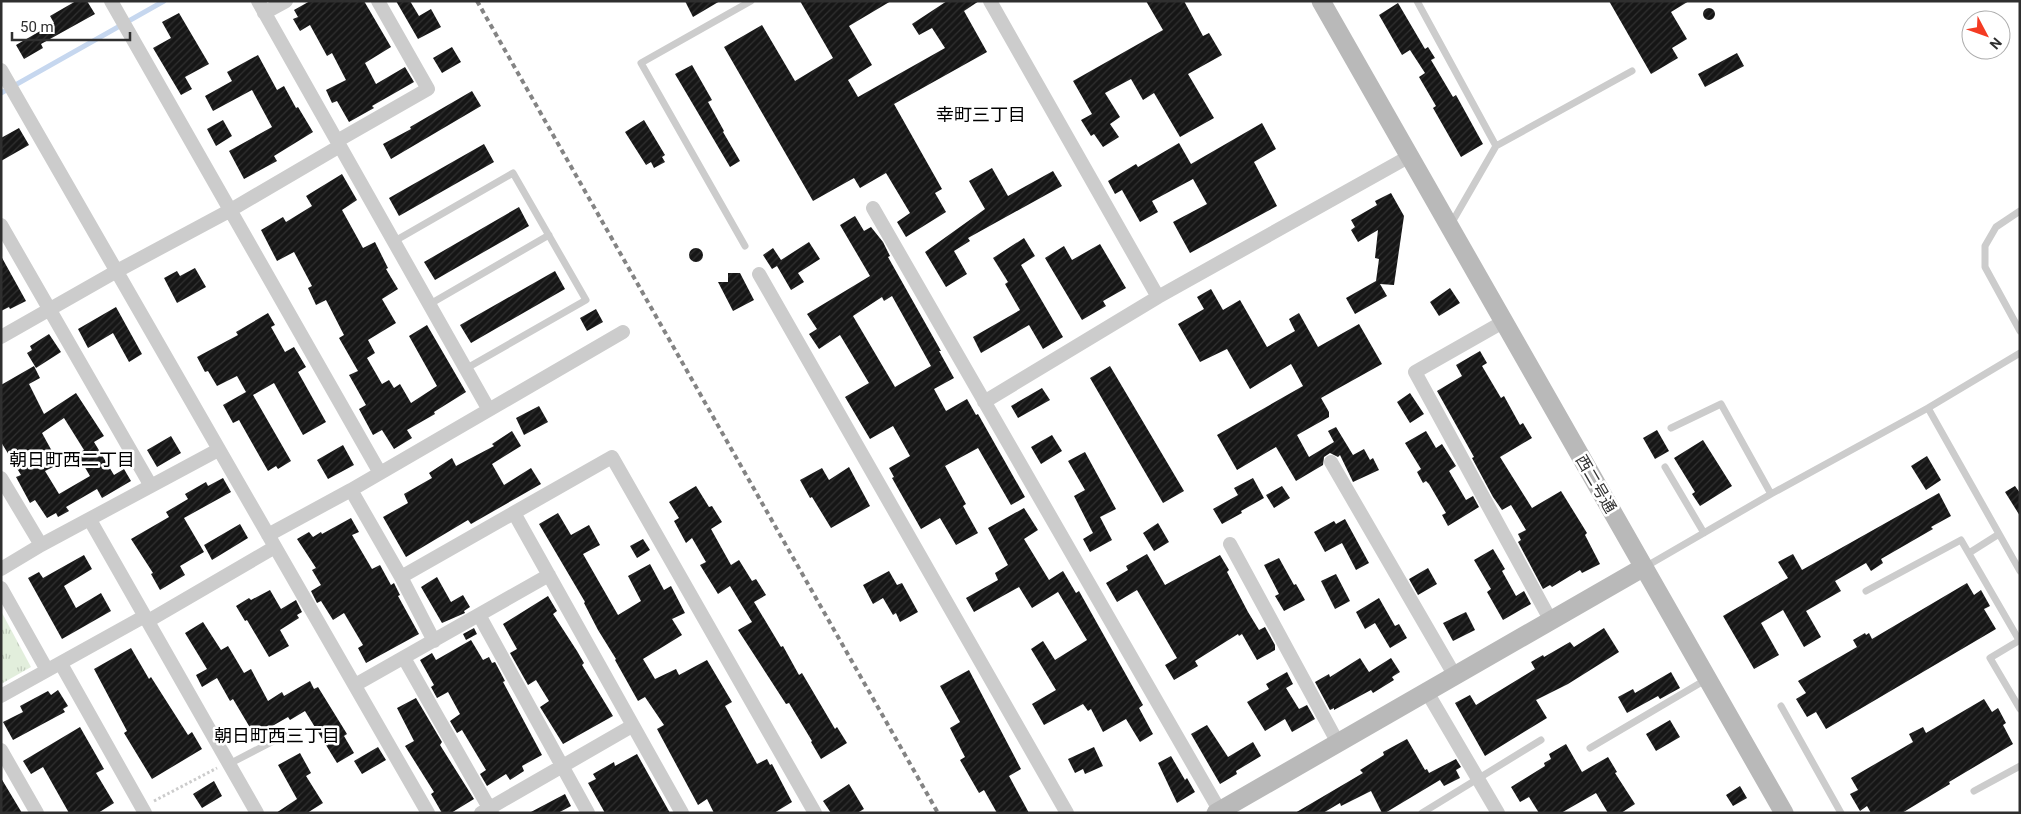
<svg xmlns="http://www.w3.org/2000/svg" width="2021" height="814" font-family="Roboto,'Noto Sans JP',sans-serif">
  <defs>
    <pattern id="grass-tufts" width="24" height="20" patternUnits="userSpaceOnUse" patternTransform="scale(1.25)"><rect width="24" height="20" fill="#e2eedc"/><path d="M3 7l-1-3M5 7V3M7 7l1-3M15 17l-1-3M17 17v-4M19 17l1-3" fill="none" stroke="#c2ccbd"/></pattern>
    <pattern id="building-hatch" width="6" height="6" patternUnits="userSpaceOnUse" patternTransform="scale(1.25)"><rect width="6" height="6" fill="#161616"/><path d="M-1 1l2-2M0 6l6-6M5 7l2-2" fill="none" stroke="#303030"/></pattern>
  </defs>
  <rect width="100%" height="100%" fill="#fff"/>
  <path fill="url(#grass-tufts)" d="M1 611 31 667 1 684Z"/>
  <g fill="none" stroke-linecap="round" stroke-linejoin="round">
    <path stroke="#c6d7ef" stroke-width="5" d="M1 93 164 1"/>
  </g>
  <path fill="url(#building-hatch)" fill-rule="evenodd" d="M76 1H87L95 14 41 44 43 48 24 59 16 45 54 23 50 16Z
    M310 1H364L391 47 365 63 376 84 405 67 414 82 372 106 374 108 349 122 337 101 332 103 326 90 346 80 332 53 327 56 310 25 300 31 293 19 298 17 294 10Z
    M396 1H410L419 16 431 9 441 27 418 39Z
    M685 1H720L693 17Z
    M800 1H891L849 26 872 65 848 80 858 97 945 48 932 28 919 35 912 24 947 1H979L964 11 987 52 894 104 942 189 935 193 946 212 906 237 897 222 910 213 886 173 860 188 854 178 813 201 724 47 762 25 795 81 833 58Z
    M1146 1H1184L1203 36 1209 33 1222 55 1188 74 1214 118 1180 137 1154 93 1143 100 1131 79 1105 93 1120 117 1110 124 1119 137 1103 147 1094 134 1091 136 1081 120 1092 114 1073 81 1163 30Z
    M1609 1H1689L1671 12 1687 39 1672 48 1678 58 1651 74Z
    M1398 3 1425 49 1428 47 1435 58 1431 60 1453 97 1456 95 1483 144 1461 157 1433 108 1436 106 1419 77 1425 73 1410 50 1402 55 1379 15Z
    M1703 14a6 6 0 1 1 12 0a6 6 0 1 1-12 0Z
    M179 13 209 64 185 77 192 89 181 95 153 48 171 38 162 22Z
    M452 47 461 62 442 73 433 58Z
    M1737 53 1744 66 1705 87 1698 74Z
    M258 55 277 90 284 86 296 108 298 107 313 132 274 156 277 161 244 179 229 151 272 127 252 90 213 111 205 96 232 81 227 72Z
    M692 65 712 100 708 102 724 131 723 132 740 161 730 167 675 74Z
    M472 91 481 106 391 159 383 144 411 129 410 127Z
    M223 120 232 136 216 146 207 129Z
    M644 120 665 155 662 157 665 162 654 168 651 162 646 165 625 132Z
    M1262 123 1276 149 1254 162 1277 206 1190 253 1173 222 1207 204 1193 179 1152 201 1158 212 1140 222 1122 190 1115 194 1108 181 1136 164 1138 167 1179 143 1191 164Z
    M19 128 29 145 1 161V138Z
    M484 144 494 162 399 216 389 198Z
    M992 168 1008 196 1053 171 1062 186 968 238 970 241 954 251 967 274 946 287 925 252 985 209 969 181Z
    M342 174 357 200 342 210 363 248 375 242 388 268 386 269 398 289 382 299 396 323 368 340 375 353 367 358 382 384 389 380 394 388 400 384 411 403 437 386 409 336 427 325 466 392 434 412 435 414 407 430 412 438 394 449 382 430 373 435 359 409 366 405 349 375 358 371 339 338 344 335 326 300 316 305 308 288 312 286 294 252 277 261 261 230 283 217 286 222 312 206 306 196Z
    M1391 193 1404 216 1394 285 1380 284 1387 296 1355 314 1346 298 1376 281 1379 259 1375 258 1378 230 1358 242 1351 230 1355 227 1351 220 1377 205 1375 201Z
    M519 207 529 226 435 280 424 262Z
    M855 216 864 231 871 227 883 242 890 256 888 257 941 351H939L954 378 934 389 946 411 967 399 976 415 978 414 1025 497 1011 505 978 448 945 466 966 504 963 506 978 533 956 545 940 518 921 529 892 478 894 477 889 468 910 456 893 426 870 439 845 397 869 383 840 335 819 349 809 334 817 329 807 314 870 276 840 225ZM892 296 931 366 895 387 853 316 882 297 884 301Z
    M1024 238 1035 256 1021 265 1063 337 1043 349 1029 325 981 353 973 337 1020 310 1005 284 1008 282 993 258Z
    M809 242 820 259 798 273 804 282 791 290 777 266 772 269 763 255 773 248 781 260Z
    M1100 244 1126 288 1103 301 1106 306 1082 320 1045 258 1064 246 1072 260Z
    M689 255a7 7 0 1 1 14 0a7 7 0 1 1-14 0Z
    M1 256 26 301 10 309 9 307 1 311Z
    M195 268 206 287 177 303 164 278 177 271 180 276Z
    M555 271 565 289 471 343 460 325Z
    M728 273H740L754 300 733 311 718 282H728Z
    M1450 288 1460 303 1439 316 1430 302Z
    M1211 289 1223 310 1240 300 1267 347 1295 331 1289 319 1299 313 1318 347 1359 324 1382 364 1321 398 1329 412V417L1297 435 1309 457 1334 442 1328 431 1336 427 1353 455 1364 449 1370 460 1373 458 1379 470 1353 482 1340 455 1338 457 1330 453 1324 457 1323 465 1296 481 1276 447 1237 470 1217 435 1303 386 1291 364 1250 389 1227 349 1200 362 1178 324 1204 309 1197 297Z
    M116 307 142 354 129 362 113 333 88 348 78 329Z
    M596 309 603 322 587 331 580 318Z
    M268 313 275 325 271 327 285 352 294 347 306 367 298 372 326 422 303 435 274 383 253 395 291 461 278 469 276 466 268 471 239 420 233 423 223 405 246 392 237 376 217 386 208 371 205 372 197 357 238 335 236 332Z
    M49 334 61 352 36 368 27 353 32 350 30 346Z
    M1480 351 1487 363 1482 366 1501 398 1504 396 1520 425 1523 423 1532 438 1500 457 1532 508 1561 491 1587 533 1585 535 1600 564 1582 573 1580 570 1552 587 1550 585 1543 589 1518 542 1521 540 1518 534 1526 530 1511 505 1502 510 1493 497 1472 458 1474 457 1437 391 1462 376 1456 365Z
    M34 366 40 378 29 384 44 414 76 393 104 436 94 442 114 475 124 469 131 481 102 498 97 489 66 507 69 511 58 517 56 513 47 518 35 500 30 503 16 477 21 475 1 442V385ZM64 418 84 450 77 454 90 476 59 494 45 471 59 464 42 433Z
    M1110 366 1184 491 1163 503 1090 378Z
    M1042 388 1050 400 1018 418 1011 406Z
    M1410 393 1424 414 1410 423 1397 402Z
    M539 406 548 422 524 435 516 418Z
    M1657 430 1669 451 1655 459 1643 438Z
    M512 431 521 446 492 464 504 485 531 468 541 484 471 524 468 520 406 557 383 517 408 503 404 494 432 478 429 473 452 458 456 466 494 446 492 444Z
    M1426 431 1436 448 1442 444 1456 466 1449 471 1466 500 1473 496 1479 507 1448 526 1442 515 1446 513 1429 484 1426 481 1423 483 1417 472 1421 469 1405 443Z
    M1052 435 1062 451 1041 464 1031 447Z
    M171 436 181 453 157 467 147 450Z
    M1703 440 1732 486 1700 506 1692 494 1695 492 1674 458Z
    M343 445 354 465 328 479 317 460Z
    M1085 452 1116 509 1100 517 1112 540 1090 552 1083 539 1093 533 1074 496 1085 490 1068 461Z
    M1927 456 1941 480 1926 490 1911 466Z
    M849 467 870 506 831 528 812 497 810 498 800 480 822 468 829 480Z
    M223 478 231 492 184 518 204 552 180 566 185 575 160 590 151 574 153 573 131 539 169 517 166 512 188 499 185 494 206 482 208 486Z
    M1253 478 1264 498 1241 511 1242 513 1222 524 1213 509 1238 495 1234 488Z
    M696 486 709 507 712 506 722 522 711 529 731 565 739 560 752 581 756 579 766 595 754 602 781 647 783 646 799 675 802 673 835 729 837 727 847 743 821 759 811 742 812 741 789 703 786 704 738 630 752 622 730 586 718 594 700 565 706 562 692 538 686 543 674 521 679 518 669 502Z
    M1282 486 1290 498 1274 508 1266 495Z
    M2015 486 2020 493V516L2005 492Z
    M1939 493 1951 516 1931 527 1933 529 1881 559 1883 563 1871 571 1866 563 1835 581 1841 591 1806 611 1821 637 1804 647 1783 610 1761 623 1779 655 1754 669 1723 616 1788 578 1778 562 1793 554 1802 570Z
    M1024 508 1038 530 1024 539 1049 580 1063 571 1076 593 1079 591 1143 705 1139 708 1153 734 1140 742 1126 719 1103 732 1091 709 1088 711 1083 704 1044 725 1032 704 1056 690 1031 649 1043 641 1055 660 1087 640 1058 592 1032 608 1019 587 974 612 966 598 998 580 995 573 1008 565 988 528Z
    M558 513 571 535 589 525 600 545 583 554 618 615 641 601 628 576 650 564 664 590 671 586 685 613 672 619 682 635 643 659 655 679 676 669 679 675 707 660 732 702 725 706 757 764 767 759 770 765 772 764 792 802 774 813H714L707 799 698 805 657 729 664 725 645 697 638 701 615 660 616 659 598 630 584 603 585 602 539 524Z
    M351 518 359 532 352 535 372 569 380 565 391 585 394 583 400 595 398 596 419 634 366 663 358 648 363 645 344 613 333 620 321 601 317 603 311 591 321 585 312 570 316 568 297 539 309 532 313 537 321 532 322 534Z
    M1345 519 1369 563 1356 570 1342 543 1325 552 1314 532 1334 521 1336 524Z
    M1158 523 1169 542 1154 551 1143 533Z
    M240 524 248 538 212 560 204 545Z
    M643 539 650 550 637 558 630 546Z
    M1493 549 1505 569 1502 571 1516 596 1524 591 1531 604 1503 620 1487 592 1491 589 1474 560Z
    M1147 554 1165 585 1220 555 1229 570 1227 572 1248 612 1259 630 1265 627 1275 645V650L1257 660 1242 634 1239 636 1238 634 1195 661 1198 666 1174 680 1165 665 1177 658 1137 590 1117 602 1106 583 1128 570 1126 566Z
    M84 555 92 569 64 586 76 608 101 593 111 611 62 639 28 578 39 572 43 578Z
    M1279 558 1294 585 1296 584 1305 600 1284 611 1275 596 1279 594 1264 565Z
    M1428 568 1437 584 1418 595 1409 579Z
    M889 571 897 585 902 583 918 612 900 622 896 613 893 615 883 598 873 604 863 585Z
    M1336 574 1350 601 1335 609 1321 581Z
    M437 577 451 602 463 595 470 607 464 611 465 613 442 623 421 587Z
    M1967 583 1974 595 1981 590 1990 606 1984 609 1996 629 1826 729 1816 712 1807 717 1796 699 1806 693 1798 681 1857 647 1853 640 1865 633 1866 635 1869 633 1872 639Z
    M270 590 281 609 296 600 302 612 297 615 299 618 280 630 289 646 269 657 247 620 245 621 236 606 249 598 251 600Z
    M548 596 557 611 553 614 577 651 584 663 582 665 613 716 563 744 540 707 549 701 536 680 528 685 510 653 517 649 503 624Z
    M1379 598 1395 626 1399 624 1407 638 1390 648 1375 623 1365 629 1356 612Z
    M1466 612 1475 630 1453 641 1443 623Z
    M203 622 221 650 228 646 244 673 251 669 268 701 282 692 284 696 310 681 314 689 318 687 347 734 344 736 354 753 337 763 305 711 290 720 288 717 255 736 233 699 230 701 217 678 202 687 196 675 207 669 185 633Z
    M474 628 477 634 466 640 463 634Z
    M1604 628 1619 652 1568 684 1536 700 1547 718 1485 756 1455 703 1470 695 1476 705 1535 669 1531 662 1543 655 1544 657 1570 642 1574 647Z
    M471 640 483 660 489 657 492 663 495 662 505 681 503 682 542 755 522 766 524 771 510 780 506 774 487 786 480 774 486 770 462 730 457 733 450 721 460 714 448 692 437 698 431 687 434 685 420 660 432 653 436 660Z
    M131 648 149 679 151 677 188 735 192 732 202 749 152 779 124 733 127 731 94 669Z
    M1360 658 1369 672 1391 658 1400 672 1392 677 1394 680 1373 693 1371 690 1334 710V708L1330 710 1315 682 1329 674 1330 677Z
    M969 670 1021 769 1009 776 1029 813H997L984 790 979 793 960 760 965 757 950 728 960 722 940 686Z
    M1287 672 1293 684 1286 688 1299 709 1307 705 1315 719 1292 732 1285 719 1265 731 1247 702 1269 689 1266 684Z
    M1671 672 1680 688 1660 699 1658 696 1627 713 1618 697 1633 689 1635 693Z
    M58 690 68 706 63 709 65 712 13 740 3 722 23 712 20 706 48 691 51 695Z
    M416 698 442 742 440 745 474 799 451 813H442L431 794 434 792 405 746 414 741 397 708Z
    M1984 699 1992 712 1998 708 2006 723 2003 725 2013 744 1949 782 1950 784 1902 813H1871L1867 806 1860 811 1850 794 1858 790 1851 778 1913 742 1909 734 1923 727 1926 733Z
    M1670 720 1680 737 1656 751 1646 734Z
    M1207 725 1228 757 1253 742 1261 756 1236 771 1237 774 1220 784 1191 734Z
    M80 727 104 769 96 773 114 803 98 813H69L43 767 31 774 23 761Z
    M1407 739 1425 770 1427 769 1429 773 1456 759 1461 767 1456 770 1460 778 1444 786 1440 780 1385 813H1382L1371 791 1341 806 1340 803 1323 813H1295L1363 773 1360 770 1384 755 1383 752Z
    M1566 744 1582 772 1608 757 1617 772 1615 773 1635 804 1621 813H1608L1596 793 1561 813H1539L1529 797 1520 802 1511 787 1545 766 1544 763 1551 759 1549 754Z
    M378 747 386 760 362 774 354 761Z
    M1094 747 1103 766 1085 774 1083 769 1075 773 1068 759Z
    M300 753 311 773 306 776 323 803 307 813H276L297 799 278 765Z
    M637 754 670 813H605L588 783 596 779 593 774 614 762 615 766Z
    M1171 756 1185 780 1187 778 1195 792 1177 803 1158 763Z
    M1 778 22 813H1Z
    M214 781 222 796 202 808 193 794Z
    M849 784 864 809 857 813H831L823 801Z
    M1740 786 1747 798 1733 806 1726 795Z
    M565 794 571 806 558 813H529Z"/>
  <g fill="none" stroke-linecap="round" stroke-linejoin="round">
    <path stroke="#ccc" stroke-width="3" stroke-dasharray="2.5 2.5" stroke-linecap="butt" d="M154 801 217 768"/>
    <path stroke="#ccc" stroke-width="7" d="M1417 1 1496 146 1451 224
      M1496 146 1632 71
      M2020 211 1996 227 1985 246V267L2020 331
      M393 242 513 173 586 300 467 368
      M745 246 641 63 751 1
      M430 304 549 235
      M1928 408 2020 571
      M1671 428 1721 404 1771 494
      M1665 467 1704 533
      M1969 553 1999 534
      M1645 567 1771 494 1928 408 2020 353
      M1866 591 1961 540 2019 640
      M2020 640 1990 658 2020 709
      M1781 706 1841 813
      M1590 748 1707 679
      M229 764 287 734
      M1974 791 2020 766
      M1422 813 1541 740"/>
    <path stroke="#ccc" stroke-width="14" d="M111 1 380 473
      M258 1 489 410
      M990 1 1158 297
      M264 13 286 1
      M1 70 428 813
      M337 141 428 89 378 1
      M873 208 1221 813
      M1 225 151 486
      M759 274 1067 813
      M1503 322 1415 372 1551 621
      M1 337 117 271 229 211 340 146
      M984 402 1158 297 1410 156
      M1331 462 1455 676
      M1 478 41 545
      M351 490 401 577 612 457 815 813
      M514 513 682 813
      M90 520 257 813
      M268 535 351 490 623 332
      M1230 544 1338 743
      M1 569 41 545 218 450
      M401 577 434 641
      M1 588 47 670
      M479 615 588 813
      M148 621 275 547
      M404 658 492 813
      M61 664 145 813
      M355 685 549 575
      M1427 692 1498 813
      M1 696 145 616
      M1 750 37 813
      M481 813 632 726"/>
    <path stroke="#b9b9b9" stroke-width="19" d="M1321 1 1784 813
      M1216 813 1644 567"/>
    <path stroke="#848484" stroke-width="4" stroke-dasharray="5 4" stroke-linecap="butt" d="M477 1 938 813"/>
  </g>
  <g text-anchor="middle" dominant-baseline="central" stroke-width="5" stroke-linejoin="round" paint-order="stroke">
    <g font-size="16" fill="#2f2f2f" stroke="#fff">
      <text transform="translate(1596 484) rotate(60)">西二号通</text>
    </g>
    <g font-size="18" fill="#000" stroke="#fff">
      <text x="981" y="114">幸町三丁目</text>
      <text x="72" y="459">朝日町西二丁目</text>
      <text x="277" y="735">朝日町西三丁目</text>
    </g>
  </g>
  <rect width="2021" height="814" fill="none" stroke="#2f2f2f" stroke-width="5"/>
  <g transform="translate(1986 35) rotate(131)"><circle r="24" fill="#ffffff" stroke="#acacac"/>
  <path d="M0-4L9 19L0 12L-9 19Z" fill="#f43b23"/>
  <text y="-8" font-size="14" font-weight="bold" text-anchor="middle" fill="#2f2f2f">N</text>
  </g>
  <path d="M12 32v8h118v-8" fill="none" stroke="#2f2f2f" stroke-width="2.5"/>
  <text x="20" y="32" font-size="15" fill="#2f2f2f" stroke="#ffffff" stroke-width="4" paint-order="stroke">50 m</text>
</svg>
